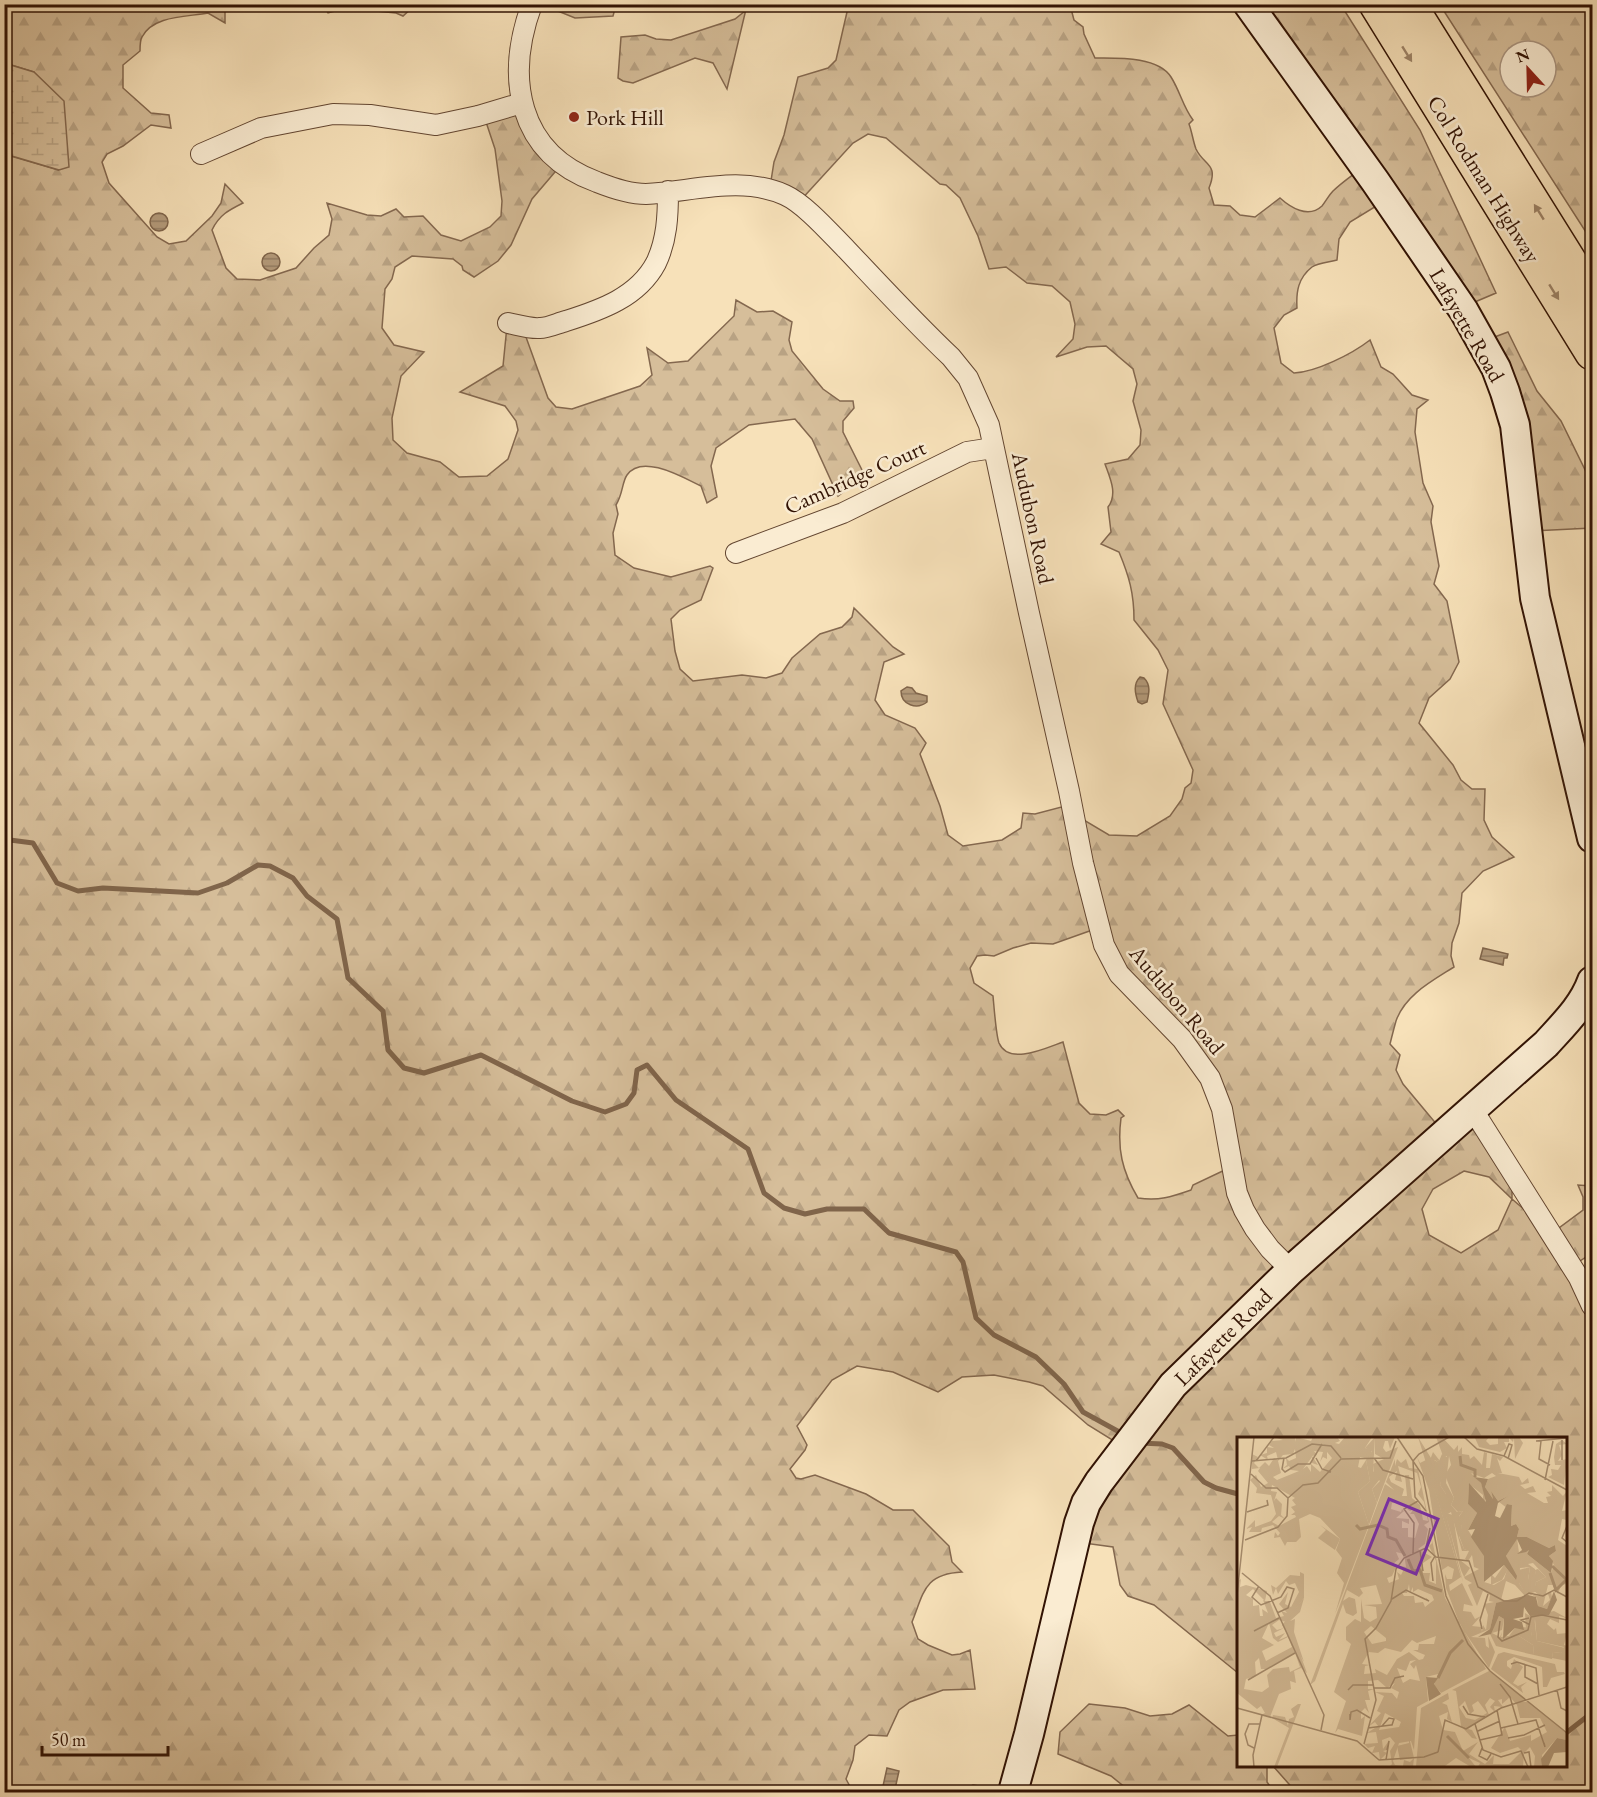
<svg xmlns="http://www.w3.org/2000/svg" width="1597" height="1797" font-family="'EB Garamond',serif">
  <defs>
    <pattern id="forest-firs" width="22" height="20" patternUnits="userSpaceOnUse" patternTransform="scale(1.5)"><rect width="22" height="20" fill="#d6be9a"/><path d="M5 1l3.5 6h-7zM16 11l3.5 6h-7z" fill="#b8a283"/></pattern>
    <pattern id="wetland-marsh" width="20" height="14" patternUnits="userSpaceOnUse" patternTransform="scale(1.5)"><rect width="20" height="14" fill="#d6be9a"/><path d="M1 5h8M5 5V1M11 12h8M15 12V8" fill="none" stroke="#b8a283"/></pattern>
    <pattern id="water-rules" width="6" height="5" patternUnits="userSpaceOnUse" patternTransform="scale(1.5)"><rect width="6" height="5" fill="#b49b7b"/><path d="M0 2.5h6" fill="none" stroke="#937d63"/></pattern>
  </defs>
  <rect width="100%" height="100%" fill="#f7e1b9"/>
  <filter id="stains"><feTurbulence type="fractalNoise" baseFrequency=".00333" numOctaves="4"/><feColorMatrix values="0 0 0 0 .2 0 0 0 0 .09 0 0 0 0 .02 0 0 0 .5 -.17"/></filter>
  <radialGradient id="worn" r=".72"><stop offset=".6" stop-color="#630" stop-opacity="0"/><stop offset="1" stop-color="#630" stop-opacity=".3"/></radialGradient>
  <path fill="url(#forest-firs)" stroke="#84684f" stroke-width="1.5" fill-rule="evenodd" d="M5 5H225V23L208 13C188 17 153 15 142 37 140 40 140 47 140 51L123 65V88L151 113 169 115 171 128 151 125 123 146 107 154 102 162 109 183 157 237 169 244 186 241 212 216 221 203 225 184 243 203C229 210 219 215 212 230L226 268 237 279 260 280 296 268 314 248 329 235 332 219 327 203 367 215 381 216 396 209 404 217 423 216 441 235 461 241 490 227 501 216 502 201 495 149 484 116 520 101 561 165 532 199 511 245 498 261 474 277 463 270 462 266 453 259 412 256 395 267 392 279 385 289 382 328 394 345 424 352 401 376 392 418 393 440 407 453 440 462 459 477 487 476 508 459 518 430 516 421 505 406 460 392 503 366 507 326H522L548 398 556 407 572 409 640 386 652 375 647 348 668 363 688 361 734 316 736 300 757 312 773 311 792 322 789 340 792 351 823 389 840 401H853L854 408 843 421V432L866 478 859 480 838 496 812 439 795 419 749 425 716 448 711 466 717 497 707 503 701 486C684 478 642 453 627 475 622 482 623 494 616 505L618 514 613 533 615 555 634 568 671 577 710 566 713 568 701 600 680 610 671 619 675 651 680 669 693 681 742 675 766 678 782 673 792 658 820 634 842 627 852 617 854 608 893 647 904 654 884 662 875 700 885 715 915 728 926 743 920 754 940 806 948 835 963 846 1002 840 1021 828 1023 813 1035 814 1069 805 1082 819 1109 835 1137 836 1170 816 1182 799 1185 788 1191 783 1193 770 1163 704 1168 670 1158 650 1134 620C1134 593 1129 576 1119 552L1101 544 1111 532 1108 507C1118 494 1110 478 1105 464L1128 459 1140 445 1141 430 1133 401 1137 384 1133 369 1106 346 1087 347 1056 357 1073 339 1075 324 1070 302 1052 286 1027 283 1006 267 989 269 978 236 960 198 946 185 940 184 886 138 868 134 853 143 799 202 770 187 774 162 784 135 798 77 828 68 836 60 847 12 845 5H1070L1074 20 1083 27 1084 34 1095 58C1117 58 1158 56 1171 77 1180 91 1183 107 1193 120L1189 124C1192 132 1193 141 1196 149 1204 166 1219 163 1209 188L1214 205 1230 206 1240 215 1255 217 1280 198C1290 207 1308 219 1322 206 1326 201 1329 195 1333 191 1342 182 1353 175 1363 167L1248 5H1341L1420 130 1496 293 1463 307 1386 200 1350 222 1339 239 1337 260C1330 262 1318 263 1312 267 1298 278 1296 292 1297 308L1284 315 1274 328 1281 363 1294 373C1316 372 1352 354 1370 340L1381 367 1393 374 1412 395 1428 400 1417 409 1415 432 1423 483 1433 506 1431 522 1439 566 1434 584 1447 601 1459 662 1450 679 1429 698 1419 723 1453 765 1461 780 1472 789H1485L1484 820 1492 837 1514 857 1483 871 1462 893 1459 923 1452 943 1451 956 1454 967C1432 981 1405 995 1396 1021 1394 1028 1392 1036 1390 1044L1400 1055 1396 1070 1403 1084 1443 1132 1465 1115 1512 1172V1199L1552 1233 1583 1210V1197L1578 1185 1592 1186V1253L1574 1265 1592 1309V1792H1296L1273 1766H1566V1438H1238V1673L1154 1605 1128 1596 1120 1585 1113 1547 1076 1542 1119 1444 1088 1425 1043 1386 1029 1382 994 1375 962 1377 938 1392 893 1372 857 1366 832 1380 797 1426 807 1445 805 1450 790 1469 796 1478 801 1479 815 1475 866 1494 893 1510H913L949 1546 952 1562 962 1572C924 1574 924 1592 912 1622L918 1639 928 1645 952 1655 960 1654 970 1650 975 1689 943 1690 910 1702 899 1710 887 1736 869 1735 855 1746 853 1760 846 1779 853 1792H5L4 154 58 170 34 72 5 63ZM1098 928 1130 986 1211 1082 1229 1168 1193 1185 1191 1190C1171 1197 1159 1201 1138 1198 1122 1171 1117 1149 1121 1118L1124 1116 1118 1110 1106 1115 1090 1114 1079 1103 1063 1042C1046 1048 1009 1066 999 1043 996 1035 994 1006 993 996L974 983 970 968 977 956 985 955 994 956 1013 948 1031 943 1053 944ZM1464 1171 1489 1177 1512 1199 1498 1230 1461 1253 1429 1235 1422 1209 1433 1189Z
    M323 5H415L403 16 396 13 346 8 328 13Z
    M543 5H616L613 16 575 18Z
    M745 5H747L727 89 713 63 695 58 633 83 623 81 618 78 621 37 645 35 656 39 671 40 735 19 745 11Z
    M1440 5H1592V240H1591ZM1510 51H1546V87H1510Z
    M1508 332 1537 391 1561 421 1592 484V528L1532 531 1481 342Z
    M1089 1704 1125 1708 1150 1716 1172 1714 1189 1705 1228 1736 1238 1735V1766H1267V1782L1274 1792H1131L1111 1776 1058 1754 1060 1732Z
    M973 1785 1015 1792H959Z"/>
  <path fill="url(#wetland-marsh)" stroke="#84684f" stroke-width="1.5" d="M4 63 34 72 64 101 69 167 59 170 5 154Z"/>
  <path fill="url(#water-rules)" stroke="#80654b" stroke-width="1.5" d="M150 222a9 9 0 1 1 18 0a9 9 0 1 1-18 0Z
    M262 262a9 9 0 1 1 18 0a9 9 0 1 1-18 0Z
    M1140 677 1144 678C1151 685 1149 693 1147 702L1142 704 1138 702C1135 693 1133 684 1140 677Z
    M907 687 912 688 916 693 927 696V702C917 710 901 705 901 691Z
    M1483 948 1508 954 1507 958H1504L1503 965 1480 959Z
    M887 1768 899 1771 895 1789 883 1786Z"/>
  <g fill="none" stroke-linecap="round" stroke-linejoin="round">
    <path stroke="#80654b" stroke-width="5" d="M4 842 10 840 33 843 57 883 78 891 103 888 198 893 227 883 258 865 270 866 293 878 307 896 337 919 348 978 383 1011 388 1050 404 1068 424 1073 481 1055 572 1101 605 1112 626 1104 634 1093 637 1070 647 1065 676 1100 748 1149 764 1193 784 1208 805 1214 827 1209H864L889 1233 956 1252 963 1262 976 1318 994 1335 1036 1357 1064 1384 1083 1412 1123 1434
      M1140 1443 1162 1444 1173 1448 1204 1482 1216 1488 1238 1494
      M1566 1733 1589 1715 1590 1679 1592 1674"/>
    <defs>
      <path id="street" d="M532 4C505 77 517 153 597 182 612 188 629 194 646 194 691 192 741 175 785 195 805 204 831 234 846 249 881 286 915 323 951 357L968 378 989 425 1029 613 1069 791 1083 863 1104 945 1119 974 1182 1039 1210 1078 1222 1109 1237 1193 1244 1210 1255 1229 1270 1249 1291 1270
        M201 154 261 128 333 114 370 115 436 125 478 116 522 103
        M508 323C518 325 530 329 540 328 548 328 558 323 566 321 601 310 638 297 656 263 667 240 668 216 668 191
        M736 553 843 513 967 452 993 448
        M1473 1110 1579 1278 1592 1306"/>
      <path id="secondary" d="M1248 4 1375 181 1464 311 1496 368 1505 392 1515 425 1535 598 1592 838
        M1013 1792 1029 1734 1079 1523 1086 1503 1099 1482 1173 1385 1291 1270 1546 1044C1564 1024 1583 1006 1592 981"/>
      <path id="highway" d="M1376 4 1592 353
        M1409 4 1592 297"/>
    </defs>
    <use href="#street" stroke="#634631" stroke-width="22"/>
    <use href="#secondary" stroke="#321304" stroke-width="32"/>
    <use href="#highway" stroke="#321304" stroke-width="36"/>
    <use href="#street" stroke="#faecd2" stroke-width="20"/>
    <use href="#secondary" stroke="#faecd2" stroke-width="28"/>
    <use href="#highway" stroke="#f7e1b9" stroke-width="33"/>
  </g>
  <defs><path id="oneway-solid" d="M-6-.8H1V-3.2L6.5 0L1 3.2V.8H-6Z" transform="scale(1.5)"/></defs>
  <g fill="#9e8468">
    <use href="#oneway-solid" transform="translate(1407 54) rotate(58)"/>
    <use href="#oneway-solid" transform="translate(1539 212) rotate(-122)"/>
    <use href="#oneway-solid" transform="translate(1554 292) rotate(58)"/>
  </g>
  <circle fill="#8f2418" stroke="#faecd2" stroke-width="2" cx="574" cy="117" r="6"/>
  <g text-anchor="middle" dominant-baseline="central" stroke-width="5" stroke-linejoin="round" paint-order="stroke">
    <g font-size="22" fill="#321304" stroke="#faecd2" text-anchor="start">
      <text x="586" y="117">Pork Hill</text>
    </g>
    <g font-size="22" fill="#321304" stroke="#faecd2">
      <text transform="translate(1484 179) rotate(58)">Col Rodman Highway</text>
      <text transform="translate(1467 325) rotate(60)">Lafayette Road</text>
      <text transform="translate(855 477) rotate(-24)">Cambridge Court</text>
      <text transform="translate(1033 518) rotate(78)">Audubon Road</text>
      <text transform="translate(1177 1000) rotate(50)">Audubon Road</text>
      <text transform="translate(1223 1337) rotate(-45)">Lafayette Road</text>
    </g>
  </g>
  <g transform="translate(1237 1437)">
    <rect width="330" height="330" fill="#f7e1b9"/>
    <path d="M181 0 194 21 208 72 209 57 203 48 206 30 197 22 202 24 205 17 210 20 209 11 212 19 209 46 217 61 214 68 220 75 226 74 222 79 225 90 222 100 227 112 232 114H225L214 75 209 78 226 145ZM83 88 103 102 98 113 81 101 89 93ZM67 161 63 175 53 184 58 182 57 195 67 225 45 188Z" fill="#d6be9a"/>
    <path d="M37 0H58V5L59 0 74 4 76 0H100L103 4 98 6 102 7 108 0H135L128 11 135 13 132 22 123 20 121 30 124 31 129 23 133 44 121 55 132 88 98 177 107 146 100 136 105 121 99 113 103 102 83 81 73 77 62 82 64 100 59 105H50L48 109 43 100 37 101 38 95 41 99 43 96 36 88 25 91 24 95H12L15 90 9 92 18 83V90L34 84 39 77 34 58 19 56 20 51 13 43 19 38 24 50 31 46 21 34 23 31 15 32V17L21 20 17 26 22 31 28 25 32 29 37 21 41 23 39 15 30 19 31 23 23 18 30 16V10L37 11 32 8 35 4 46 3ZM58 12 59 21 52 24 49 21 50 28 45 32 52 29 54 33 62 34 40 43 36 40 44 36 41 24 46 18 56 17ZM77 14 86 15 83 25 86 20 90 22V15L95 21 83 35 74 27V35L70 29 66 32 75 20V26L81 28 75 19 80 18ZM35 48 58 61 55 63 59 68 54 70 58 75 54 78H58L59 80 42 89 35 85 42 79 48 82 44 78 45 67 39 61 37 64 40 55 34 54ZM138 0H158L153 12 151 4H148L146 11 149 15 161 10 140 66 135 52 143 44 137 38 136 27 147 22 138 17ZM199 0H205L217 13 221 8V15L225 10V17L232 18 233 22 237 19 245 28 247 15 250 16 249 31H253L255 17 266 20 263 24 260 21 265 36H261L282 40 285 46 291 41H296H291L292 46 283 48 288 52 296 49 299 55 290 56 307 66H311L309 60 314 59 310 55 315 54V48L326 59 330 54 325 74 330 73V83L325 82 321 103 330 109V147L324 148 321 157 316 148H311L306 169 313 163 311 157 314 155 315 160 310 172 301 169 300 161 294 157 282 165 259 166 253 192 234 200 248 201 249 209 252 211 251 199 258 215 252 231 223 188 209 151 208 137 210 142H215L217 132 211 129 205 133 192 53 180 20 183 26 189 23 224 140 212 148 213 154 225 146 236 169 227 167 226 174 234 175 238 182 244 179 235 189 244 190 245 195 246 188 249 193 251 178 247 167 257 165 252 164 253 158 246 154 240 169 231 148 235 146 228 142 224 133 193 23 196 15 203 24 197 23 208 29 203 48 209 57V76L216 78 223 123 233 131 227 140 242 132 237 130 235 118 231 124 228 122 232 114 227 112 221 96 225 90 221 81 226 74 221 75 214 68 217 61 208 38 214 28 212 19H206ZM234 36 247 41 255 36 259 39 251 42 248 50 256 62 254 54 261 64 271 59 262 65 270 71V67L275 68 274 89 279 87 282 92 280 100H290L312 111 318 108 319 114 312 119 317 128 314 136 290 117 292 113 282 116 280 101 269 119 279 143 270 133 267 142 257 148 247 145V118L231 93 240 76 231 67 232 47 246 58V66L249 61 244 46ZM296 126 309 140 299 145 297 154 303 159 289 157 282 146 283 131 293 130 291 143 300 144 298 132 291 127ZM269 144 278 148 288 159 279 164 264 163ZM244 0H252L249 4 253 8 261 7V0H282L286 6 278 22 277 1 276 5 272 1V5H267L270 11 263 15 242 10 238 1ZM325 3 330 7 322 8 325 18 321 24 330 22 327 48 311 40 315 38 314 32 321 33 324 28H318L317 20 319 7ZM158 22V29L160 22 164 26 169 22 172 31 181 32 192 85 187 88 191 92 188 107 181 112 195 120 186 126V136H193L192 144 199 147V124L192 109 195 106 193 94 208 161 249 232 204 256 197 248 201 237 189 240 191 264 180 270 177 313 174 304 162 306 156 324 158 328 166 329 167 323 173 325 177 321 176 330H152L155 327 153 314 158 306 153 300 145 303 146 312 151 305 150 313 146 314 150 316 143 323 142 315 135 316 138 309 131 311 127 307 141 306 139 295 130 296 141 289 138 285 131 290 144 276 140 274 147 259 138 255 155 256 160 262 162 255 154 251 158 246 150 251 141 243 131 244V252H137L131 254 133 263H128L132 276 128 271 124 275V282L128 279 125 299 101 292 98 296 109 264 97 255 114 207 109 203V190L118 182 124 185V162L127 181 133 185 140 181 139 170 127 168 145 167 139 148 123 151 126 156 122 160 110 153 106 164 112 160 118 162 120 176 116 179 109 176 106 167 78 244 73 248 148 47 157 53 149 45ZM161 29 180 36 184 50 181 57 187 65 191 84 186 83 183 68 175 61 172 38H168L170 59H165L167 52 154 45 152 40 160 34 158 43 165 45ZM160 65 174 70 170 72 173 74 177 72 173 77H177L182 87 178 101 171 100V91H165V84L172 87V82L159 81 167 74 165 72 164 75 154 72 155 66ZM159 115 167 117 169 130 163 129 166 134 164 138 160 135 162 142 152 146 150 141 155 139 160 128 156 127 162 122ZM172 147 173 156 176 150V155L181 152 195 158 197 163 188 170 186 165 178 166 177 159H167L165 156H170ZM134 189 149 201V204L135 207 127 195ZM199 199 197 207H182L181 213H176L188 218 186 222 182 223 172 215 160 222 150 238 138 232 139 236 127 237 128 229 133 228 125 227 132 215 141 216 148 211 164 215 175 203 180 206ZM179 223 173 227 177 232 179 228 183 244 173 242 166 246 160 231 169 234 173 224ZM148 276 164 285 162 290 142 293ZM63 135 67 137V161L49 185 42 183 35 188 40 193 47 191 37 196 39 200 48 196 42 203 51 199 58 203 70 236 64 231 57 234 59 246 53 244 54 252 42 257 33 280 24 278 28 276 24 269 20 272 0 256V144L4 142 3 150 9 148 30 154 28 164 16 152 9 158 16 162V169L22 168 23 179H26L25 172 31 176 26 163 33 165 39 181 47 179 44 174 50 176 42 167 51 155 48 167 54 170 62 155 58 146 52 148 49 144 41 157 39 151 36 158 34 148 39 151 53 138 63 139ZM32 186 36 201 41 205 51 200 55 210 29 224 25 214 37 208 25 201ZM58 216 63 230 53 235 52 230 36 232 30 238 32 250 25 255 7 252 9 242 19 239 18 225 22 221 24 232H29ZM317 174 330 181 322 179V186L313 182 310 187 317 193 319 191 320 197 330 196 327 208 330 209V224L315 221 316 215 324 216 327 210 300 204 298 182 294 199H282L296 208 297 218 259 209 253 197 262 179 267 182 265 193 255 196 263 200 265 195 264 200 272 199 278 191 289 190V193L288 176 293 179ZM267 215 318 227 320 235H327L328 237 314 241 310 250H306L305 230 277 220 270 224V229L274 232 277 222 286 230 276 246 281 249 290 245 284 250 286 256 254 232 261 217ZM252 234 288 262 284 265H292L330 296V303L320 301 305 318 306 330H297L298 319 293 310 287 316 286 330H241L243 326 232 321 239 330H234L219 321 208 329 179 330 184 271 211 256 212 262 205 266 210 268 215 285 210 282 211 275 202 279 206 293 218 295 226 314 241 305 232 317 248 327 257 318 256 327H272L285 314 281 310 263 316 254 311 268 290 273 304 294 298V304L310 295 303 281H283L280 268 273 260 265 267V262L261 263 266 270 257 269 258 275 253 270 258 264 253 261 248 268 252 278 231 292 235 293 240 302 235 301 224 289 219 254 215 253ZM228 264 233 277 237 274 235 268 241 264 250 276 238 283 229 281 222 270ZM61 267H64L40 330H37L52 291 35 281 36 278 48 280 51 289 52 282 57 280 54 272Z" fill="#d6be9a" fill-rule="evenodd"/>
    <path d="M138 0 136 34 143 42 135 52 140 66 132 88 121 55 133 44 129 23 135 14 128 11ZM267 128 278 142 270 134 265 143 254 148V137L258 141ZM297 179 300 204 328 211 324 216 316 215 315 222 297 218 296 208 282 199H294ZM225 206 227 210 218 212 216 227 205 235 210 214Z" fill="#d6be9a"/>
    <path d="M293 130 291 143H299L298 133 301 132 309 140 299 145 298 155 289 158 282 146V133ZM172 300 177 321 163 323 160 309 172 306Z" fill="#d6be9a"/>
    <path d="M237 40 251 42 248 50 256 62 254 54 261 64 271 59 261 66 258 79 263 81 270 67 275 68 274 89 279 87 282 92 280 100H290L312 111 318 108 319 114 312 119 316 124 314 136 290 117 292 113 289 115 280 117 285 113 280 102 269 119 280 139 279 143 267 128 247 145V119L234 100 238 92 231 93 240 76 231 67 232 46 249 65 244 46ZM317 154 320 163 312 178 293 179 287 170 286 180 276 182 285 185 287 193 278 191 266 202 267 182 262 179 254 197 241 200 253 192 259 166 291 158 299 160 301 169 310 172ZM189 240 201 241 197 247 204 257 192 264ZM320 301 330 303V315L317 316 311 330 305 329 304 322Z" fill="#b49b7b"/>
    <path fill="none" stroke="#b49b7b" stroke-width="3" d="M223 19 224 28 238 33V40M119 88 123 92 141 88 150 92 151 100 159 103 168 119M171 122 176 134 183 133 188 148 205 154M315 129 330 143M313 136 319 153 330 142M201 241 213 216 226 203M210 299 232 321"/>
    <path fill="none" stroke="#a88f71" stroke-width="1.5" d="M160 0 186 39 209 159 231 207 253 234 330 296M227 0 240 12 267 19 330 53M325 3V23V19M299 4 330 1M304 4 302 22 313 28M267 19 272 7 275 8 271 22M47 21 45 32 48 35 61 27H73L85 7M79 21 85 32 94 35M137 21 146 33 176 42M15 24 49 21 75 7 94 9 104 21M19 24 37 0M14 37 29 51H40L51 61M308 43 316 4M189 74 178 60 176 24 182 17 212 0M10 75 31 68 30 63M330 89 325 101 330 105M8 103 41 90 50 79 51 61 66 48 81 46 104 22 153 21 159 4M189 111 199 120 232 124 241 150 267 164H280L292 156 306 159 317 153 330 160M183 114 186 134M176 117 177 86 167 72 181 64M5 136 33 159 87 278 84 293M196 144 194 126 198 119M22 149 15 160 24 168 44 160 50 150 57 152 51 171 40 176M0 158 17 0M155 162 169 153 192 164 189 162M292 181 284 183 293 188M263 184 261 200 265 204 291 193 294 180 305 178 330 183M245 192 243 183 251 157M17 194 42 181M274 227 280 225 299 231 302 258M288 227V240L301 247M11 243 58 216M263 247 273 260 281 287M114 250 111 253 116 248H137M137 251H153L158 241 167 239M320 253 324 271 330 274M226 269 231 277 248 280M0 271 120 304 142 323M113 277V283L114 275 120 273 133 281M238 287 246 313 264 320 284 314 291 330M131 291 154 288H155L157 282 152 281 145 289M264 291 299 283 308 310 307 306M241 294 263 284M271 301 287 298 308 288M243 303 265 298 260 273M127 307 139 263 128 202 139 191 154 164 159 132 167 121 189 111 193 91M17 311 11 308 8 297 12 287H23M245 311 242 319 250 323 254 317M201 315 208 283 229 292 264 271 330 250M287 316 292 315 294 330M142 323 187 320 201 315M149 323 152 304 150 313M17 330 16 318 25 278"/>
    <path fill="#7b2cbf" fill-opacity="0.15" stroke="#7b2cbf" stroke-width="3" d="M152 62 201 82 179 137 130 117Z"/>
    <rect width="330" height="330" fill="none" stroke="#321304" stroke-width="3"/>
  </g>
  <rect width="1597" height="1797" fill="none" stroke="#f7e1b9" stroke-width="24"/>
  <rect x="6" y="6" width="1585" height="1785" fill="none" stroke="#321304" stroke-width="3"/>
  <rect x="12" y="12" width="1573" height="1773" fill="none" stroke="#321304" stroke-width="1.5"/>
  <g transform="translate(1528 69) rotate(338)"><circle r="28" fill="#faecd2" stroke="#aa9580" stroke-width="1.5"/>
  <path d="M0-4.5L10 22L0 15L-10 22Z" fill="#8f2418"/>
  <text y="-9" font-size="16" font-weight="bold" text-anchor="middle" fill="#321304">N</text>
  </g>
  <path d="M42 1746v9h126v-9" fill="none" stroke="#321304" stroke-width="3"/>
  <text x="51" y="1746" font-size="18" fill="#321304" stroke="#faecd2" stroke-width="4.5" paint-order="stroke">50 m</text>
  <rect width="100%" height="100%" filter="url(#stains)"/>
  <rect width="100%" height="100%" fill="url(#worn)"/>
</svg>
